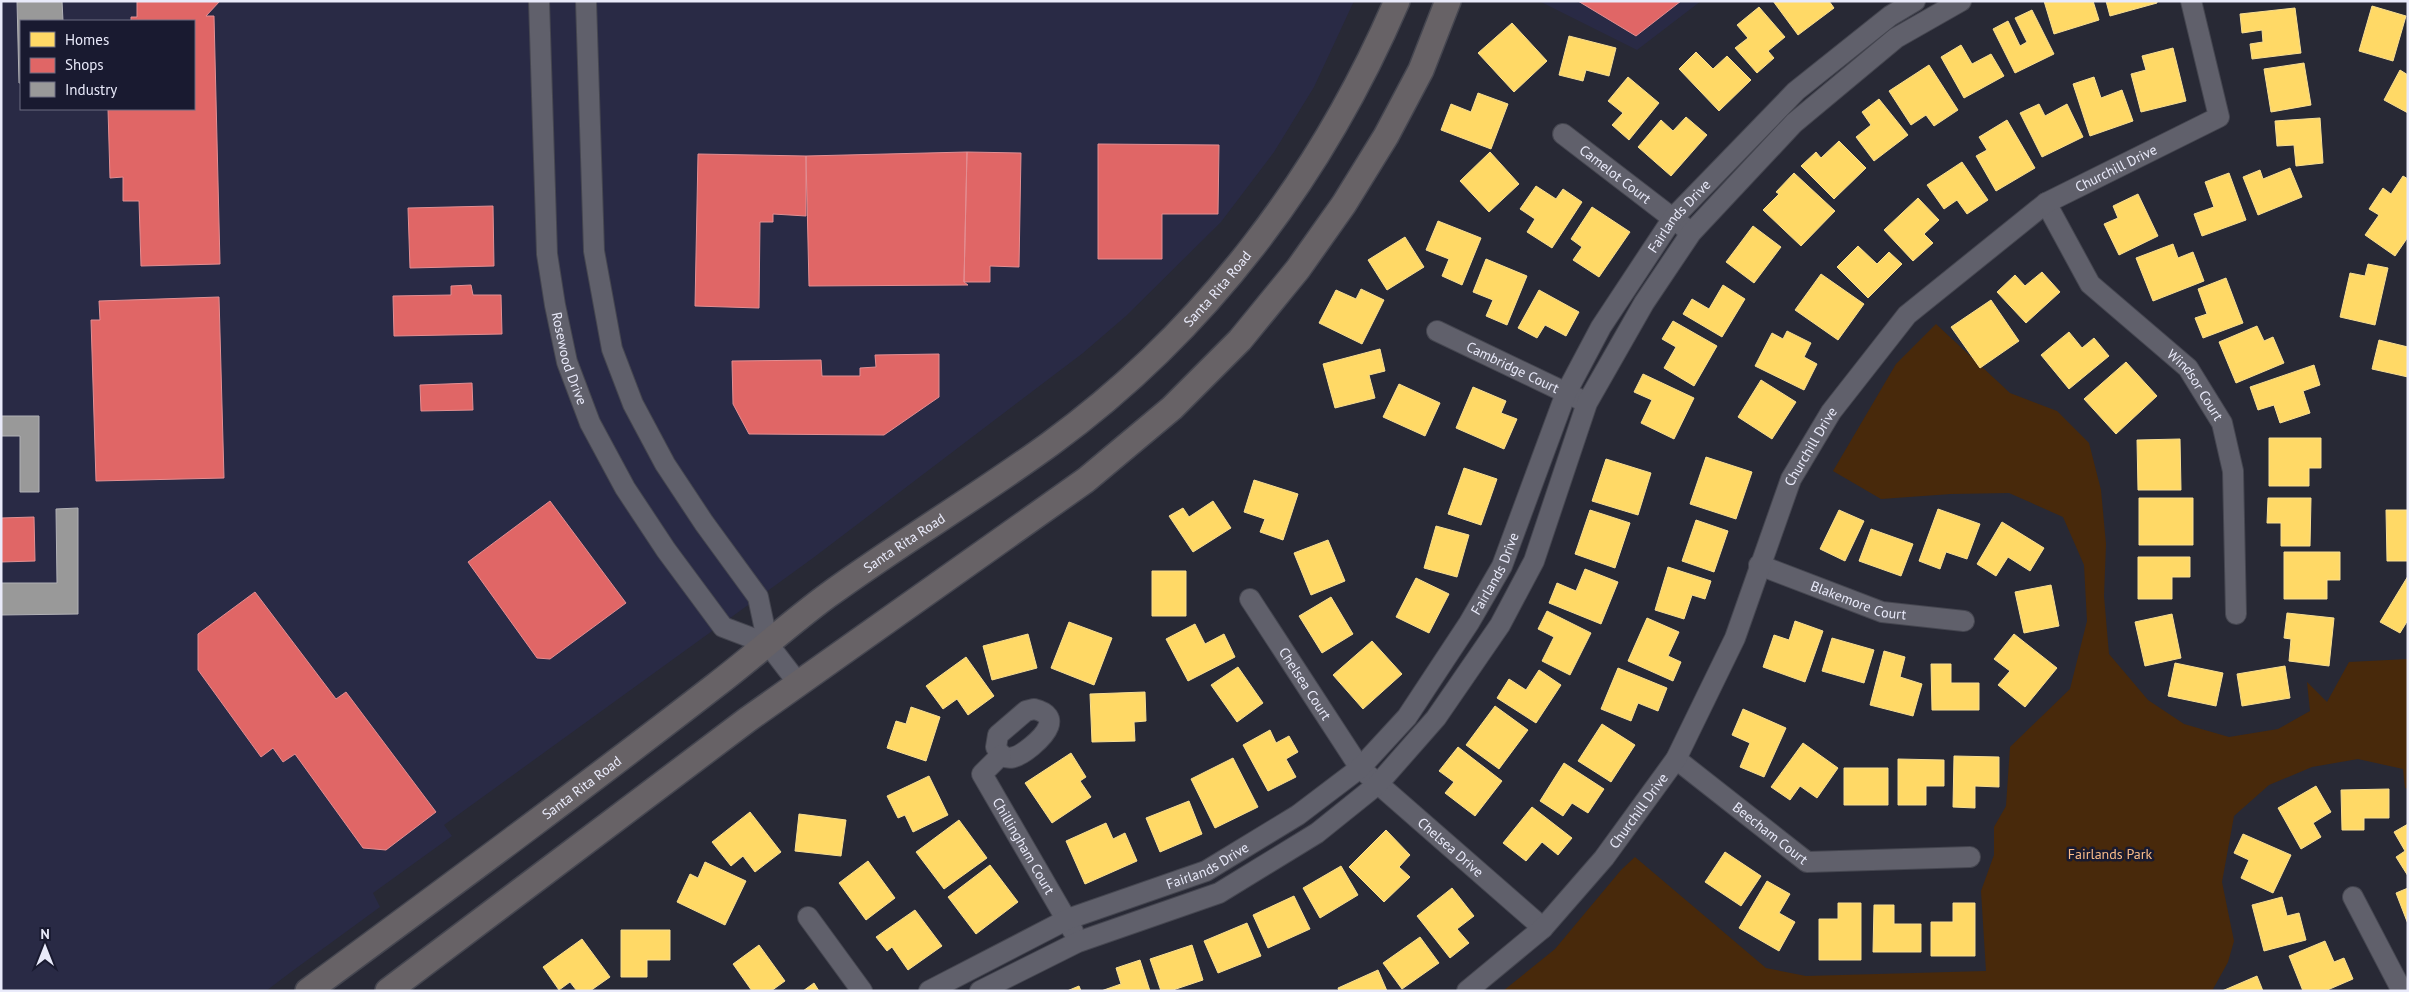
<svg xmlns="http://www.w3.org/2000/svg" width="2409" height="992" font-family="'PT Sans',sans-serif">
  <rect width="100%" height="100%" fill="#282935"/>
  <path fill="#292a45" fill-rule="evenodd" d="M1 1H1354L1314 87 1274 152 1221 222 1126 316 1083 353 813 558 444 825 452 836 373 893 380 907 291 972 266 991H1ZM21 21H194V109H21Z
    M1539 1H1701L1637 50Z"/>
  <path fill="#48290b" d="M1936 324 2010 393 2057 411 2089 443 2101 490 2106 544 2104 596 2109 654 2148 700 2184 724 2229 737 2278 729 2310 711 2307 682 2327 702 2349 662 2408 659V789L2405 788 2403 769 2358 759 2312 767 2269 785 2234 816 2222 882 2234 941 2228 962 2212 991H1503L1555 949 1621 870 1635 857 1766 968 1806 976 1986 971 1981 891 1994 855V827L2006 806 2010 747 2070 689 2087 621 2084 565 2063 517 2009 493 1951 494 1881 499 1833 471 1896 364Z"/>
  <path fill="#ffd966" stroke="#f8de92" d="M1773 1H1829L1834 8 1798 35Z
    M2044 1H2093L2099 20 2054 34Z
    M2106 1H2157V3L2110 16Z
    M2372 6 2406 16 2393 61 2359 51Z
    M1759 7 1785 37 1768 51 1774 58 1757 73 1735 48 1748 38 1737 25Z
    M2295 8 2301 53 2252 59 2250 44 2263 42 2262 30 2242 33 2240 14Z
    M2032 10 2054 54 2015 73 1993 29 2008 21 2020 46 2027 42 2015 18Z
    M1512 23 1547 61 1514 92 1478 53Z
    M1569 36 1616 48 1609 76 1586 70 1583 81 1559 75Z
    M1961 45 1972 64 1991 54 2004 76 1964 98 1941 57Z
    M2173 48 2186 101 2141 112 2131 74 2146 70 2142 56Z
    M1696 52 1713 69 1727 56 1751 80 1719 111 1679 69Z
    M2304 63 2311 105 2271 112 2264 69Z
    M1929 65 1958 110 1934 126 1926 115 1911 125 1889 91Z
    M2400 70 2408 75V113L2384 100Z
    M1628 77 1659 103 1629 140 1612 125 1623 113 1608 101Z
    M2094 77 2101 98 2122 90 2133 121 2090 136 2073 84Z
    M1478 93 1508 104 1491 149 1441 130 1451 104 1471 112Z
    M1879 99 1908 135 1874 161 1856 137 1871 125 1862 112Z
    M2039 104 2045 116 2067 104 2083 137 2042 157 2020 113Z
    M1686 117 1707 135 1671 176 1638 147 1661 120 1673 131Z
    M2320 118 2323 163 2296 166 2294 145 2277 146 2275 121Z
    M2007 120 2035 168 1996 191 1976 156 1987 150 1979 137Z
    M1839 141 1866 168 1834 199 1801 166 1816 152 1821 158Z
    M1490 152 1519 184 1489 212 1460 181Z
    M1962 162 1988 200 1967 214 1957 200 1944 209 1927 185Z
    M2290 168 2302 197 2258 215 2243 177 2260 170 2263 179Z
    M1794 173 1835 211 1801 246 1763 210 1779 194 1776 192Z
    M2229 173 2246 220 2202 236 2194 214 2214 207 2205 182Z
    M2403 176 2408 179V237L2395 256 2365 235 2379 215 2369 209 2383 188 2391 194Z
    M1536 186 1556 199 1563 189 1582 202 1552 248 1527 232 1535 219 1520 209Z
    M2138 194 2158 236 2119 255 2104 224 2118 218 2113 206Z
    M1918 198 1939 220 1924 234 1933 243 1913 261 1884 230Z
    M1592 207 1630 232 1599 277 1573 260 1582 247 1571 239Z
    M1438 221 1481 238 1462 285 1442 276 1449 259 1426 250Z
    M1753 226 1781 247 1754 283 1726 262Z
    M1405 237 1424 267 1387 290 1368 260Z
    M2173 244 2178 258 2193 252 2204 281 2153 301 2136 258Z
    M1858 246 1877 264 1889 252 1902 264 1868 298 1837 267Z
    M1486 259 1527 276 1507 325 1486 316 1493 300 1473 292Z
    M2368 264 2388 268 2375 325 2340 317 2350 273 2365 276Z
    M2042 272 2060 292 2026 323 1997 292 2015 275 2025 286Z
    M1821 274 1864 304 1838 340 1795 310Z
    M2226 278 2243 323 2203 338 2195 318 2207 314 2198 289Z
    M1723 285 1745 299 1722 337 1683 314 1692 299 1709 309Z
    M1361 289 1384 300 1362 344 1319 323 1336 290 1356 299Z
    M1539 290 1579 312 1566 336 1545 325 1537 338 1518 328Z
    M1991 300 2019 341 1980 368 1951 327Z
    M1673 321 1717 346 1694 386 1664 368 1676 347 1662 339Z
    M2257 326 2264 341 2273 337 2284 363 2236 383 2219 342Z
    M1787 331 1811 343 1804 357 1817 364 1804 390 1755 366 1772 333 1783 339Z
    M2069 332 2082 348 2094 338 2109 356 2069 389 2041 355Z
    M2379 340 2408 347V377L2372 369Z
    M1380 349 1385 371 1369 375 1375 398 1335 408 1323 364Z
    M2126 362 2157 396 2116 434 2084 399Z
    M2314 365 2320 385 2303 391 2310 413 2280 423 2274 405 2258 410 2250 387Z
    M1643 374 1694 398 1674 439 1641 423 1652 400 1634 392Z
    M1761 380 1796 402 1772 439 1738 417Z
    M1399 384 1440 403 1425 436 1383 417Z
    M1473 387 1506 401 1501 413 1517 419 1504 449 1456 428Z
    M2269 438H2321V468H2309V486H2269Z
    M2180 439 2181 490H2138L2137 440Z
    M1706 457 1752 472 1736 519 1690 504Z
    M1606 459 1651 473 1638 515 1592 501Z
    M1464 468 1497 479 1481 525 1448 514Z
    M1254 480 1298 494 1283 540 1260 532 1265 519 1244 512Z
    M2139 498H2193V545H2139Z
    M2268 498H2311L2310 546H2281V523H2267Z
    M1213 501 1231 528 1193 552 1169 516 1183 508 1189 517Z
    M1938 509 1980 524 1967 559 1946 552 1940 569 1919 561Z
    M1590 510 1630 523 1615 568 1575 554Z
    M1839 510 1864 521 1845 561 1820 549Z
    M2386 510H2408V561H2387Z
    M1696 520 1728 531 1714 572 1682 561Z
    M2002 522 2044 548 2030 571 2008 557 1996 576 1977 564Z
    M1436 526 1469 535 1457 577 1424 568Z
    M1871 529 1913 544 1901 576 1859 561Z
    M1328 540 1345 581 1311 595 1294 553Z
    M2284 552H2340V580H2327V599H2284Z
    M2138 557H2190V577H2172V599H2138Z
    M1668 567 1711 581 1705 599 1692 595 1684 619 1655 610Z
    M1585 569 1618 582 1601 624 1549 603 1557 583 1576 591Z
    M1152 571H1186V616H1152Z
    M2408 576V620L2400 633 2380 622Z
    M1416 578 1449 594 1429 633 1396 617Z
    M2051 585 2059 626 2024 633 2015 592Z
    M1331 597 1353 634 1322 653 1299 616Z
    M1547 611 1591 633 1570 675 1542 661 1554 637 1538 629Z
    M2287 613 2334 618 2329 666 2289 661 2291 639 2284 638Z
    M2172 614 2181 658 2145 666 2135 622Z
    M1647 618 1679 632 1668 656 1681 662 1673 681 1628 661Z
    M1795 621 1823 631 1805 682 1763 667 1774 635 1789 640Z
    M1069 622 1112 638 1094 685 1051 668Z
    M1195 624 1205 644 1224 634 1235 657 1188 681 1166 639Z
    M1028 634 1037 668 992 680 983 646Z
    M2014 634 2057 668 2025 707 1998 685 2010 671 1994 659Z
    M1832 638 1874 650 1864 683 1822 671Z
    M1372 641 1402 674 1363 709 1333 675Z
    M1884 651 1905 657 1900 677 1922 684 1913 716 1870 705Z
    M966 657 994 696 968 715 957 699 943 709 926 686Z
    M2175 663 2223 673 2216 706 2168 696Z
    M1931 664H1951V683H1979V710H1932Z
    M2285 666 2290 698 2242 706 2237 674Z
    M1238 667 1263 703 1237 722 1211 685Z
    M1618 668 1667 688 1658 711 1638 703 1631 721 1601 709Z
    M1539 670 1561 685 1536 723 1497 698 1509 679 1526 690Z
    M1145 692 1146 721 1134 722 1135 741 1092 742 1090 694Z
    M1495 706 1528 730 1499 769 1466 745Z
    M911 707 940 717 926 761 887 748 896 721 906 724Z
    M1743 709 1786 728 1764 777 1740 767 1750 743 1732 735Z
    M1602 724 1635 745 1611 782 1578 761Z
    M1270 730 1276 743 1289 736 1298 752 1286 759 1296 777 1268 791 1243 745Z
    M1803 743 1838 768 1817 798 1800 786 1790 800 1771 787Z
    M1458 747 1502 781 1475 816 1445 793 1454 782 1439 771Z
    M1071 753 1086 777 1080 781 1091 797 1052 823 1025 783Z
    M1954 756 1999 757V787L1975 786V808L1953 807Z
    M1233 758 1258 807 1215 828 1191 779Z
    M1898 759 1944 760V786H1926V805H1898Z
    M1564 763 1604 789 1588 813 1572 803 1563 816 1540 801Z
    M1844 768H1888V805H1844Z
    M929 776 948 815 913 832 905 815 898 818 887 796Z
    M2316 786 2331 812 2313 823 2321 837 2301 849 2278 808Z
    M2389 789V818H2364V830H2342L2341 790Z
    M1189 801 1202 834 1160 852 1146 818Z
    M1532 807 1572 838 1558 855 1542 842 1526 861 1503 843Z
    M750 812 781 852 755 872 743 856 731 866 712 842Z
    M799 814 846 820 841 856 795 851Z
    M959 820 987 858 944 889 916 852Z
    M1106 823 1113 839 1125 833 1137 861 1085 884 1066 841Z
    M2408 824V876L2396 857 2405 851 2394 832Z
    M1386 830 1410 855 1399 867 1410 877 1384 902 1349 867Z
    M2243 834 2291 855 2273 893 2241 878 2249 860 2234 853Z
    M1725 852 1761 876 1741 906 1705 882Z
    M868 861 895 898 866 920 839 883Z
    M705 862 746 881 725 925 677 902 690 874 698 878Z
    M990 865 1018 902 976 934 948 897Z
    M1341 866 1358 895 1320 918 1303 888Z
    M1767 881 1790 894 1779 913 1795 922 1779 951 1739 928Z
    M1452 888 1474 916 1457 929 1469 943 1450 958 1417 916Z
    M2408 888V924L2396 893Z
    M1294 896 1310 929 1268 948 1253 915Z
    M2282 897 2287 916 2299 913 2306 940 2264 951 2252 905Z
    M1838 903H1861V960H1819V919H1838Z
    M1953 903H1975V956H1931V922H1953Z
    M1874 905H1894V924H1921V952H1873Z
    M915 910 942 946 908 970 892 947 887 951 876 937Z
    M1247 923 1261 956 1218 973 1204 941Z
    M621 930H670V960H647V977H621Z
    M1420 937 1439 963 1402 989 1383 963Z
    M582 939 610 977 590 991H577L570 982 559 990 543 967Z
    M2325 941 2334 962 2344 958 2353 979 2325 991H2303L2289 956Z
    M759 945 785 981 771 991H752L733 964Z
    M1192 945 1203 980 1170 991H1161L1150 959Z
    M1140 960 1150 991H1101L1121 984 1116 968Z
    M1378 970 1387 991H1339L1338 988Z
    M2257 976 2263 991H2222Z
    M814 983 819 991H803Z
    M1079 986 1081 991H1067Z"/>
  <path fill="#e06666" stroke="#e38e92" d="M137 1H220L206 16H214L220 264 141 266 139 201H123V177L110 178 108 109H194V21H131V17H137Z
    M1578 1H1681L1636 36Z
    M1098 144 1219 145 1218 214H1162V259H1098Z
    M967 152 964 282 968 285 809 286 806 156Z
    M967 152 1021 153 1019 267 990 266V282H964Z
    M698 154 806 156V216L773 214V222H760L759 308 695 306Z
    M493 206 494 266 410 268 408 208Z
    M471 285 473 295H501L502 334 394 336 393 296 451 295V286Z
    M219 297 224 478 96 481 91 320H100L99 301Z
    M939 354V397L884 435 749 434 733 404 732 361 821 360 822 376H860V368L876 367 875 355Z
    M472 383 473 410 421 411 420 385Z
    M550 501 626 603 550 659 537 658 468 562Z
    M34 517 35 561 1 562V518Z
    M255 592 336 699 346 692 436 812 386 850 363 848 295 754 283 762 273 748 261 757 198 670V634Z"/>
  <path fill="#999" stroke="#b1b1b6" d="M17 1H62L63 21H21V83H19Z
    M1 416H39V492H20V436H1Z
    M78 508V614L1 615V583H57L56 509Z"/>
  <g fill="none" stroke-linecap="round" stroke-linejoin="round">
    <defs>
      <g id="minor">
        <path id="s1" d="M539 1 547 254 555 305 567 362 590 423 625 488 666 550 723 627 768 644"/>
        <path d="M586 1 594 251 612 349 633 404 665 464 704 523 758 597 768 644 798 683"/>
        <path id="s2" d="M1563 134 1684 227"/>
        <path id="s3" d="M2046 203 2090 284 2188 368 2222 423 2233 471 2236 614"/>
        <path id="s4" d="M1437 331 1579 399"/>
        <path id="s5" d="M1759 565 1882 612 1964 621"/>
        <path id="s6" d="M1250 599 1360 768 1543 928"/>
        <path d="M1034 709C1063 716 1044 736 1032 746 1020 756 1005 766 996 747L998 735 1026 711Z"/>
        <path id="s7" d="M1001 755 982 774 1073 931"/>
        <path id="s8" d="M1676 759 1807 862 1970 857"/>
        <path d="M2353 897 2402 991"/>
        <path d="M808 917 862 991"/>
        <path id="s9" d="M929 991 1068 919 1206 871 1298 815 1360 768 1407 717 1469 623 1502 566 1566 393 1601 327 1673 218 1796 91 1890 16 1915 1"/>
        <path d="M980 991 1078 942 1219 893 1317 833 1378 784 1436 718 1500 625 1534 561 1587 403 1644 303 1691 233 1794 123 1896 38 1961 1"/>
        <path id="s10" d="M1467 991 1543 928 1604 858 1676 759 1735 638 1791 479 1831 412 1907 315 2046 203 2219 117 2191 1"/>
      </g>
      <g id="major">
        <path id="s11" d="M308 991C445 890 582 789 716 685 754 656 789 624 827 596 900 543 977 497 1050 444 1206 330 1321 177 1397 1"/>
        <path d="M388 991 747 720 1086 480 1172 408 1240 340 1298 269 1344 204 1386 136 1421 70 1448 1"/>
      </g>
    </defs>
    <use href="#minor" stroke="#454650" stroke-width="22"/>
    <use href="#major" stroke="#454650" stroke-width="28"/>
    <use href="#minor" stroke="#60606b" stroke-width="20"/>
    <use href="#major" stroke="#676266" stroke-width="25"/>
  </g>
  <g text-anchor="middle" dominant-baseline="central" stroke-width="5" stroke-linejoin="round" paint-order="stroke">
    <g font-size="14" fill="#e9eafa" stroke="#191a30">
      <text stroke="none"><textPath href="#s10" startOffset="1075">Churchill Drive</textPath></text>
      <text stroke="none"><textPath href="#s2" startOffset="66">Camelot Court</textPath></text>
      <text stroke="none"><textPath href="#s9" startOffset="1131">Fairlands Drive</textPath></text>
      <text stroke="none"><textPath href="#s11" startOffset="1151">Santa Rita Road</textPath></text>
      <text stroke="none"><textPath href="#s1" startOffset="360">Rosewood Drive</textPath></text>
      <text stroke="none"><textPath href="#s4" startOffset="84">Cambridge Court</textPath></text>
      <text stroke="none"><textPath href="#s3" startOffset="239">Windsor Court</textPath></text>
      <text stroke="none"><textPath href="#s10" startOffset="655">Churchill Drive</textPath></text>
      <text stroke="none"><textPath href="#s11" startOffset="746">Santa Rita Road</textPath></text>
      <text stroke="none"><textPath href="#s9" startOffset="726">Fairlands Drive</textPath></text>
      <text stroke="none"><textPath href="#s5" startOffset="106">Blakemore Court</textPath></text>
      <text stroke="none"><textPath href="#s6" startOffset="101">Chelsea Court</textPath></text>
      <text stroke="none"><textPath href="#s11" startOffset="341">Santa Rita Road</textPath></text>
      <text stroke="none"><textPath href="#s10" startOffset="250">Churchill Drive</textPath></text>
      <text stroke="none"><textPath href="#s8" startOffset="120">Beecham Court</textPath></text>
      <text stroke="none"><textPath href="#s7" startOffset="110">Chillingham Court</textPath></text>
      <text stroke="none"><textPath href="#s6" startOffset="322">Chelsea Drive</textPath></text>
      <text stroke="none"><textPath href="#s9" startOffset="306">Fairlands Drive</textPath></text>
    </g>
    <g font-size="14" fill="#fbbc8a" stroke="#191a30">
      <text x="2110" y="854">Fairlands Park</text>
    </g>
  </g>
  <rect width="2409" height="992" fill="none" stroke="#e9eafa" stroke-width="5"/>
  <rect x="20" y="20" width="175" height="90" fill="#191a30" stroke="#6c6d81"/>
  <rect x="30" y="32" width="25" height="15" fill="#ffd966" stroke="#6c6d81"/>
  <text x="65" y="45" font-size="15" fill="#e9eafa">Homes</text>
  <rect x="30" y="58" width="25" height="15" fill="#e06666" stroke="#6c6d81"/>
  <text x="65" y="70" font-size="15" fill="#e9eafa">Shops</text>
  <rect x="30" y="82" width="25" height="15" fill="#999999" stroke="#6c6d81"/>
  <text x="65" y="95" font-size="15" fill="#e9eafa">Industry</text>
  <g transform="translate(45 947)" stroke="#191a30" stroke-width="4" paint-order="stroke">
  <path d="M0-4L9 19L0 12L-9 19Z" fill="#e9eafa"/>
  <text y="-8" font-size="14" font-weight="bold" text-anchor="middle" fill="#e9eafa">N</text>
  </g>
</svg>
